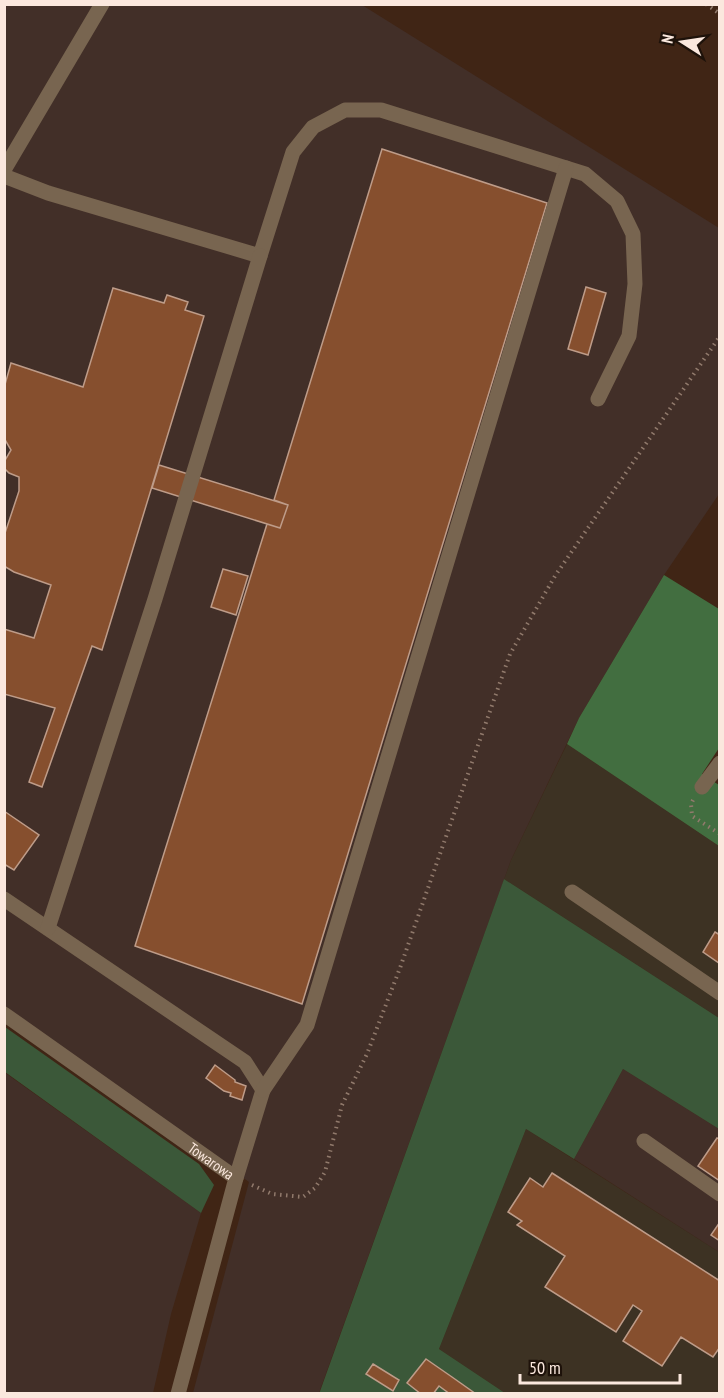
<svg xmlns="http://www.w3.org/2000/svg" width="724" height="1398" font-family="'PT Sans Narrow',sans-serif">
  <rect width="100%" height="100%" fill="#402515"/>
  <path fill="#3d3223" d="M567 744 719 846V1018L504 879 511 860Z
    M526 1129 719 1252V1393H505L439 1349Z"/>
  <path fill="#422f28" d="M5 5H362L719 228V494L664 575 579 718 511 860 319 1393H193L249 1182 5 1008Z
    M623 1069 719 1129V1252L574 1159Z
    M4 1072 201 1213 171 1314 153 1393H5Z"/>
  <path fill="#3b5839" d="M504 879 719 1018V1129L623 1069 574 1159 526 1129 439 1349 505 1393 319 1394Z
    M5 1027 199 1164 214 1185 201 1213 5 1072Z"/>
  <path fill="#426e40" d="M664 575 719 609V748L702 774 719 785V846L567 744 579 718Z"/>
  <path fill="#864f2e" stroke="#be9c89" stroke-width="1.5" d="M382 149 547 203 302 1004 135 946 267 524 280 528 288 505 274 500Z
    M586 287 606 293 588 355 568 349Z
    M113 288 164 303 167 295 188 302 185 310 204 316 102 650 92 646 42 787 29 782 55 708 4 694V629L34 638 51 585 14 572 4 566V536L19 491V477L9 473 4 468V462L11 450 4 438V388L11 363 83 387Z
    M159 465 288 505 280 528 152 488Z
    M223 569 248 576 236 615 211 607Z
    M4 811 39 835 14 870 4 864Z
    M715 932 720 935 719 963 703 952Z
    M215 1065 235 1080V1082L246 1086 242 1100 230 1096 231 1093 224 1091 206 1078Z
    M717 1138 720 1139V1181L698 1166Z
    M552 1173 720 1281V1347L713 1357 681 1337 662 1366 623 1341 642 1311 633 1305 616 1332 545 1287 565 1256 517 1225 522 1221 508 1212 530 1178 543 1187Z
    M720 1222V1241L711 1235Z
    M426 1359 452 1377 476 1394H450L439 1386 433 1394H421L407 1383Z
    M373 1364 399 1380 393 1391 366 1374Z"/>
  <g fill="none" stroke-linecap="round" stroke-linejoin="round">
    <path stroke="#917a6c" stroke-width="4" stroke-dasharray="1.5 4.5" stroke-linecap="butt" d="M706 4 720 14
      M693 800 691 804 692 816 720 834
      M252 1185 272 1194 303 1197 315 1188 325 1172 342 1105 367 1054 400 968 510 654 555 576 720 336"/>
    <g stroke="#786550" stroke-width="15">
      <path d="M4 170 102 4"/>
      <path d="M4 176 48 193 260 256 293 152 313 127 345 110H381L585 174 617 201 633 234 635 284 629 336 598 399"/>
      <path d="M702 787 720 763"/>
      <path d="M572 892 720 993"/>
      <path d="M4 899 245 1062 263 1090 236 1178"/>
      <path d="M48 928 155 599 260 256"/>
      <path id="s1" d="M4 1014 236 1178 178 1394"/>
      <path d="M263 1090 307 1025 566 168"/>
      <path d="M644 1141 720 1194"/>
    </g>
  </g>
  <g text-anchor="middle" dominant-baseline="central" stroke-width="5" stroke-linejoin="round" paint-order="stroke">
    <g font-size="15" fill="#fbe8de" stroke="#1e120a">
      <text stroke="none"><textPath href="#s1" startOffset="254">Towarowa</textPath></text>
    </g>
  </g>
  <rect width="724" height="1398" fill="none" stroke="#fbe8de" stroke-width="12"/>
  <g transform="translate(682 42) rotate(282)" stroke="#1e120a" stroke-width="4.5" paint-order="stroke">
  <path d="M0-4.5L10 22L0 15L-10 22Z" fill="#fbe8de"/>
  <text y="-9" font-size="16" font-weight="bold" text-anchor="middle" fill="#fbe8de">N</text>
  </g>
  <path d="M520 1374v9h160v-9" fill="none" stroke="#fbe8de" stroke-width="3"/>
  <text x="529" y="1374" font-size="18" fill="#fbe8de" stroke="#1e120a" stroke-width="4.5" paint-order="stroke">50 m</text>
</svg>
